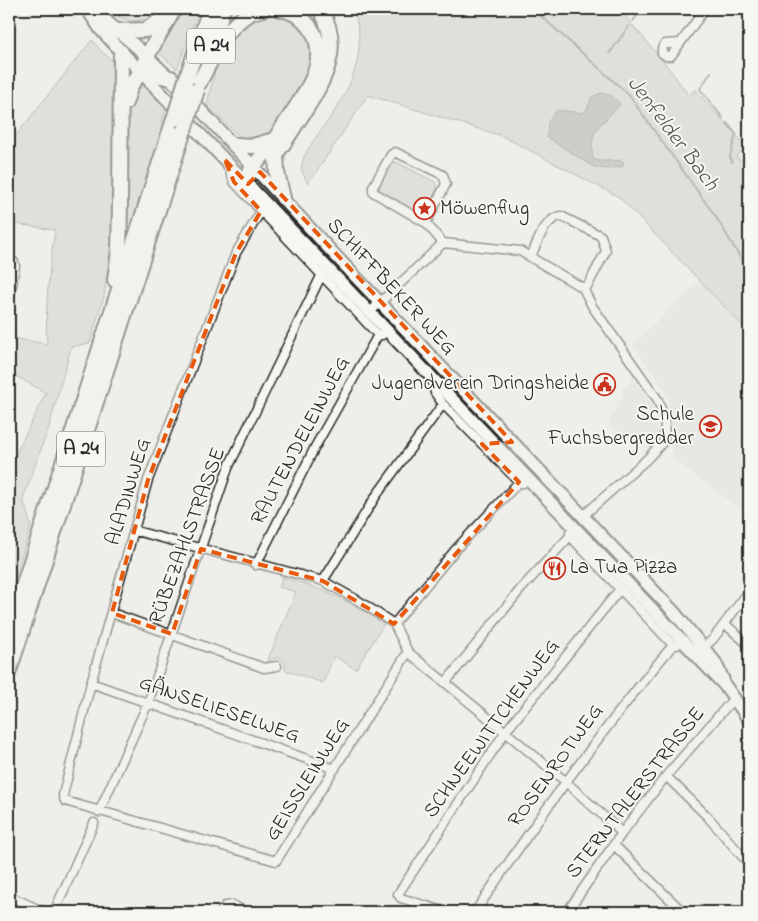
<svg xmlns="http://www.w3.org/2000/svg" width="758" height="921" font-family="'Indie Flower',sans-serif">
  <rect width="100%" height="100%" fill="#eeeeea"/>
  <filter id="ink" filterUnits="userSpaceOnUse"><feTurbulence type="fractalNoise" baseFrequency=".02" numOctaves="2"/><feDisplacementMap in="SourceGraphic" scale="10" xChannelSelector="R" yChannelSelector="G"/><feConvolveMatrix kernelMatrix="1 2 1 2 8 2 1 2 1" color-interpolation-filters="sRGB"/></filter>
  <g filter="url(#ink)">
    <path fill="#dededb" d="M699 281 749 332V515L673 459 668 395 633 344Z
      M634 378 653 404 657 417 658 433 650 448 607 426 622 397V390Z"/>
    <path fill="#cececa" stroke="#7c7c7a" fill-rule="evenodd" d="M121 9H162L154 19 131 21 118 17Z
      M181 9H199L177 69 158 52Z
      M353 9H619L668 67 689 96 695 89 746 146 736 157 749 166V332L619 197 502 136 368 95 308 184 301 169C303 153 313 142 322 129 349 93 370 54 353 9ZM592 97 607 119C591 130 590 141 593 160L601 163 620 160 594 167 554 142 571 112 582 113 587 110Z
      M271 12C284 13 293 17 301 27 331 60 292 103 274 133L251 140 240 137 207 106C214 71 224 18 271 12Z
      M92 40 103 53 118 65 115 225 104 296 90 343 71 347 49 427 23 499 31 526 9 598V468L46 393 9 372V329L18 339 47 344C45 306 49 269 55 230L9 223V144Z
      M139 82 166 108 162 122 165 123 122 256 124 130 128 105Z
      M396 162 435 182 437 189 425 212 419 213 380 192 379 187 390 164Z
      M260 182 335 262 317 250 259 189 257 184Z
      M390 320 503 438 499 437 480 422 387 323Z
      M282 577C320 587 352 602 384 624L356 669 334 656 323 683 285 670V663L280 658H275L267 662 296 592 279 587Z"/>
    <path fill="#a6a6a3" stroke="#757573" d="M601 93 612 96 620 104C602 126 588 127 593 159 604 164 614 158 624 162L622 167 606 169 594 167 547 137 548 122 557 110 582 113 587 110 592 97Z"/>
    <g fill="none" stroke-linecap="round" stroke-linejoin="round">
      <path stroke="#757573" stroke-width="2" d="M533 9 628 94 716 217 749 272
        M633 21 642 9
        M609 54 629 26
        M711 72 700 89 723 118
        M727 123 736 134 730 157 732 162"/>
      <defs>
        <path id="minor" d="M680 43 665 44 662 48V53L666 56H671L705 9
          M227 164 234 182 378 335H382
          M261 211 236 253 148 480 91 683 63 795 65 801 276 861 408 652
          M426 223 446 184 443 175 395 152 391 155 373 187V192L426 223 443 243
          M531 256C538 242 544 219 561 216L601 236 606 251 588 285 583 288
          M9 258 14 262 15 266 9 303
          M370 312 443 243 520 251 583 288 592 306 658 400 665 421 664 441 646 460 583 516
          M432 379 435 393 443 404 519 482 523 483
          M136 531 323 581 359 601 394 624 408 652 565 781 622 833
          M570 532V536L673 645H677
          M256 565 315 447 378 335
          M323 581 376 496 443 404
          M112 613 264 668 277 666
          M394 624 456 549 519 482
          M725 624 749 645
          M701 650 713 639 749 591
          M446 682 520 590 570 536
          M91 683 335 769
          M666 776 708 817 749 864
          M99 812 148 703 228 468 321 276
          M614 845 683 912
          M9 896 44 912
          M54 912 94 823
          M221 912 225 906 233 905 246 912
          M446 912 401 898 398 894 506 731 620 589
          M475 912C538 818 600 732 673 645
          M567 912 622 833 666 776 734 698"/>
        <path id="secondary" d="M87 9 101 30 695 654 727 688 749 720
          M93 14 104 19 139 49 184 92 331 251 674 612 715 662 723 679"/>
        <path id="motorway" d="M117 31 146 30 168 16
          M209 53 223 9
          M141 72 171 78
          M186 80 210 9
          M199 83C214 56 229 15 263 9
          M125 103 131 85 141 72 147 56 174 9
          M235 145 253 146 274 140
          M276 154 277 173 283 198
          M274 156C285 143 293 128 302 115 324 81 344 47 320 9
          M246 182C249 168 260 160 267 150 275 140 282 128 289 118 305 93 328 65 314 34 307 20 295 12 281 9
          M115 280 119 251 120 205 121 52
          M9 630 174 119
          M9 671 184 130"/>
      </defs>
      <use href="#minor" stroke="#2b2b2b" stroke-width="11"/>
      <use href="#secondary" stroke="#2b2b2b" stroke-width="15"/>
      <use href="#motorway" stroke="#2b2b2b" stroke-width="18"/>
      <use href="#minor" stroke="#f6f6f2" stroke-width="8"/>
      <use href="#secondary" stroke="#f6f6f2" stroke-width="11"/>
      <use href="#motorway" stroke="#f6f6f2" stroke-width="14"/>
      <defs>
        <path id="motorway-bridge" d="M174 119 186 80
          M184 130 197 90"/>
      </defs>
      <use href="#motorway-bridge" stroke="#2b2b2b" stroke-width="18" stroke-linecap="butt"/>
      <use href="#motorway-bridge" stroke="#f6f6f2" stroke-width="14"/>
    </g>
  </g>
  <path d="M0 0H758V921H0ZM225 160 248 184 260 172 512 442 482 444 519 482 394 624 323 581 201 549 172 634 112 613 148 480 236 253 261 211 234 182Z" fill="#eeeeea" fill-opacity=".55" fill-rule="evenodd"/>
  <path fill="none" stroke="#e8590c" stroke-width="4" stroke-dasharray="10 6" stroke-linejoin="round" d="M225 160 248 184 260 172 512 442 482 444 519 482 394 624 323 581 201 549 172 634 112 613 148 480 236 253 261 211 234 182Z"/>
  <defs>
    <symbol id="sight-ring" viewBox="-11 -11 22 22"><circle r="9.5" fill="#f6f6f2" stroke="#c8321e" stroke-width="1.5"/><path d="M0-6L1.8-2.2L6-1.7L2.9 1.2L3.7 5.4L0 3.3L-3.7 5.4L-2.9 1.2L-6-1.7L-1.8-2.2Z" fill="#c8321e"/></symbol>
    <symbol id="civic-ring" viewBox="-11 -11 22 22"><circle r="9.5" fill="#f6f6f2" stroke="#c8321e" stroke-width="1.5"/><path d="M-.6-6.5H3V-4.5H.6V-3L4-1V1h2V6H-6V1h2V-1L-.6-3ZM-1.2 2.5V6h2.4V2.5Z" fill="#c8321e"/></symbol>
    <symbol id="school-ring" viewBox="-11 -11 22 22"><circle r="9.5" fill="#f6f6f2" stroke="#c8321e" stroke-width="1.5"/><path d="M0-5L7-2L0 1L-7-2ZM-4 1L0 2.5L4 1V4Q0 6-4 4Z" fill="#c8321e"/></symbol>
    <symbol id="restaurant-ring" viewBox="-11 -11 22 22"><circle r="9.5" fill="#f6f6f2" stroke="#c8321e" stroke-width="1.5"/><path d="M-5-6h1v4h1v-4h1v4h1v-4h1v5L-1.5 .5V6h-2V.5L-5-1ZM5-6V6H3V1.5H1.5Q1.5-4 5-6Z" fill="#c8321e"/></symbol>
  </defs>
  <g fill-rule="evenodd">
    <use href="#sight-ring" x="412" y="196" width="25" height="25"/>
    <use href="#civic-ring" x="592" y="372" width="25" height="25"/>
    <use href="#school-ring" x="698" y="414" width="25" height="25"/>
    <use href="#restaurant-ring" x="542" y="556" width="25" height="25"/>
  </g>
  <g text-anchor="middle" dominant-baseline="central" stroke-width="4" stroke-linejoin="round" paint-order="stroke">
    <g fill="#f6f6f2" stroke="#686867" stroke-width="1">
      <rect x="187" y="28.5" width="48" height="35" rx="4"/>
      <rect x="57" y="431.5" width="48" height="35" rx="4"/>
    </g>
    <g font-size="20" font-weight="bold" fill="#2b2b2b">
      <text x="211" y="46">A 24</text>
      <text x="81" y="449">A 24</text>
    </g>
    <g font-size="21" fill="#2b2b2b" stroke="#f6f6f2" text-anchor="start">
      <text x="440" y="209">Möwenflug</text>
      <text x="589" y="384" text-anchor="end">Jugendverein Dringsheide</text>
      <text x="694" y="415" text-anchor="end">Schule<tspan x="694" dy="24">Fuchsbergredder</tspan></text>
      <text x="570" y="568">La Tua Pizza</text>
    </g>
    <g font-size="21" fill="#2b2b2b" stroke="#f6f6f2">
      <text transform="translate(391 287) rotate(47)">SCHIFFBEKER WEG</text>
      <text transform="translate(301 441) rotate(-62)">RAUTENDELEINWEG</text>
      <text transform="translate(129 492) rotate(-73)">ALADINWEG</text>
      <text transform="translate(188 536) rotate(-70)">RÜBEZAHLSTRASSE</text>
      <text transform="translate(219 710) rotate(19)">GÄNSELIESELWEG</text>
      <text transform="translate(492 729) rotate(-54)">SCHNEEWITTCHENWEG</text>
      <text transform="translate(556 766) rotate(-54)">ROSENROTWEG</text>
      <text transform="translate(308 780) rotate(-58)">GEISSLEINWEG</text>
      <text transform="translate(636 793) rotate(-52)">STERNTALERSTRASSE</text>
    </g>
    <g font-size="22" font-style="italic" fill="#565655" stroke="#f6f6f2">
      <text transform="translate(672 134) rotate(53)">Jenfelder Bach</text>
    </g>
  </g>
  <rect width="758" height="921" fill="none" stroke="#f6f6f2" stroke-width="30"/>
  <rect x="15" y="15" width="728" height="891" fill="none" stroke="#2b2b2b" stroke-width="2" filter="url(#ink)"/>
</svg>
